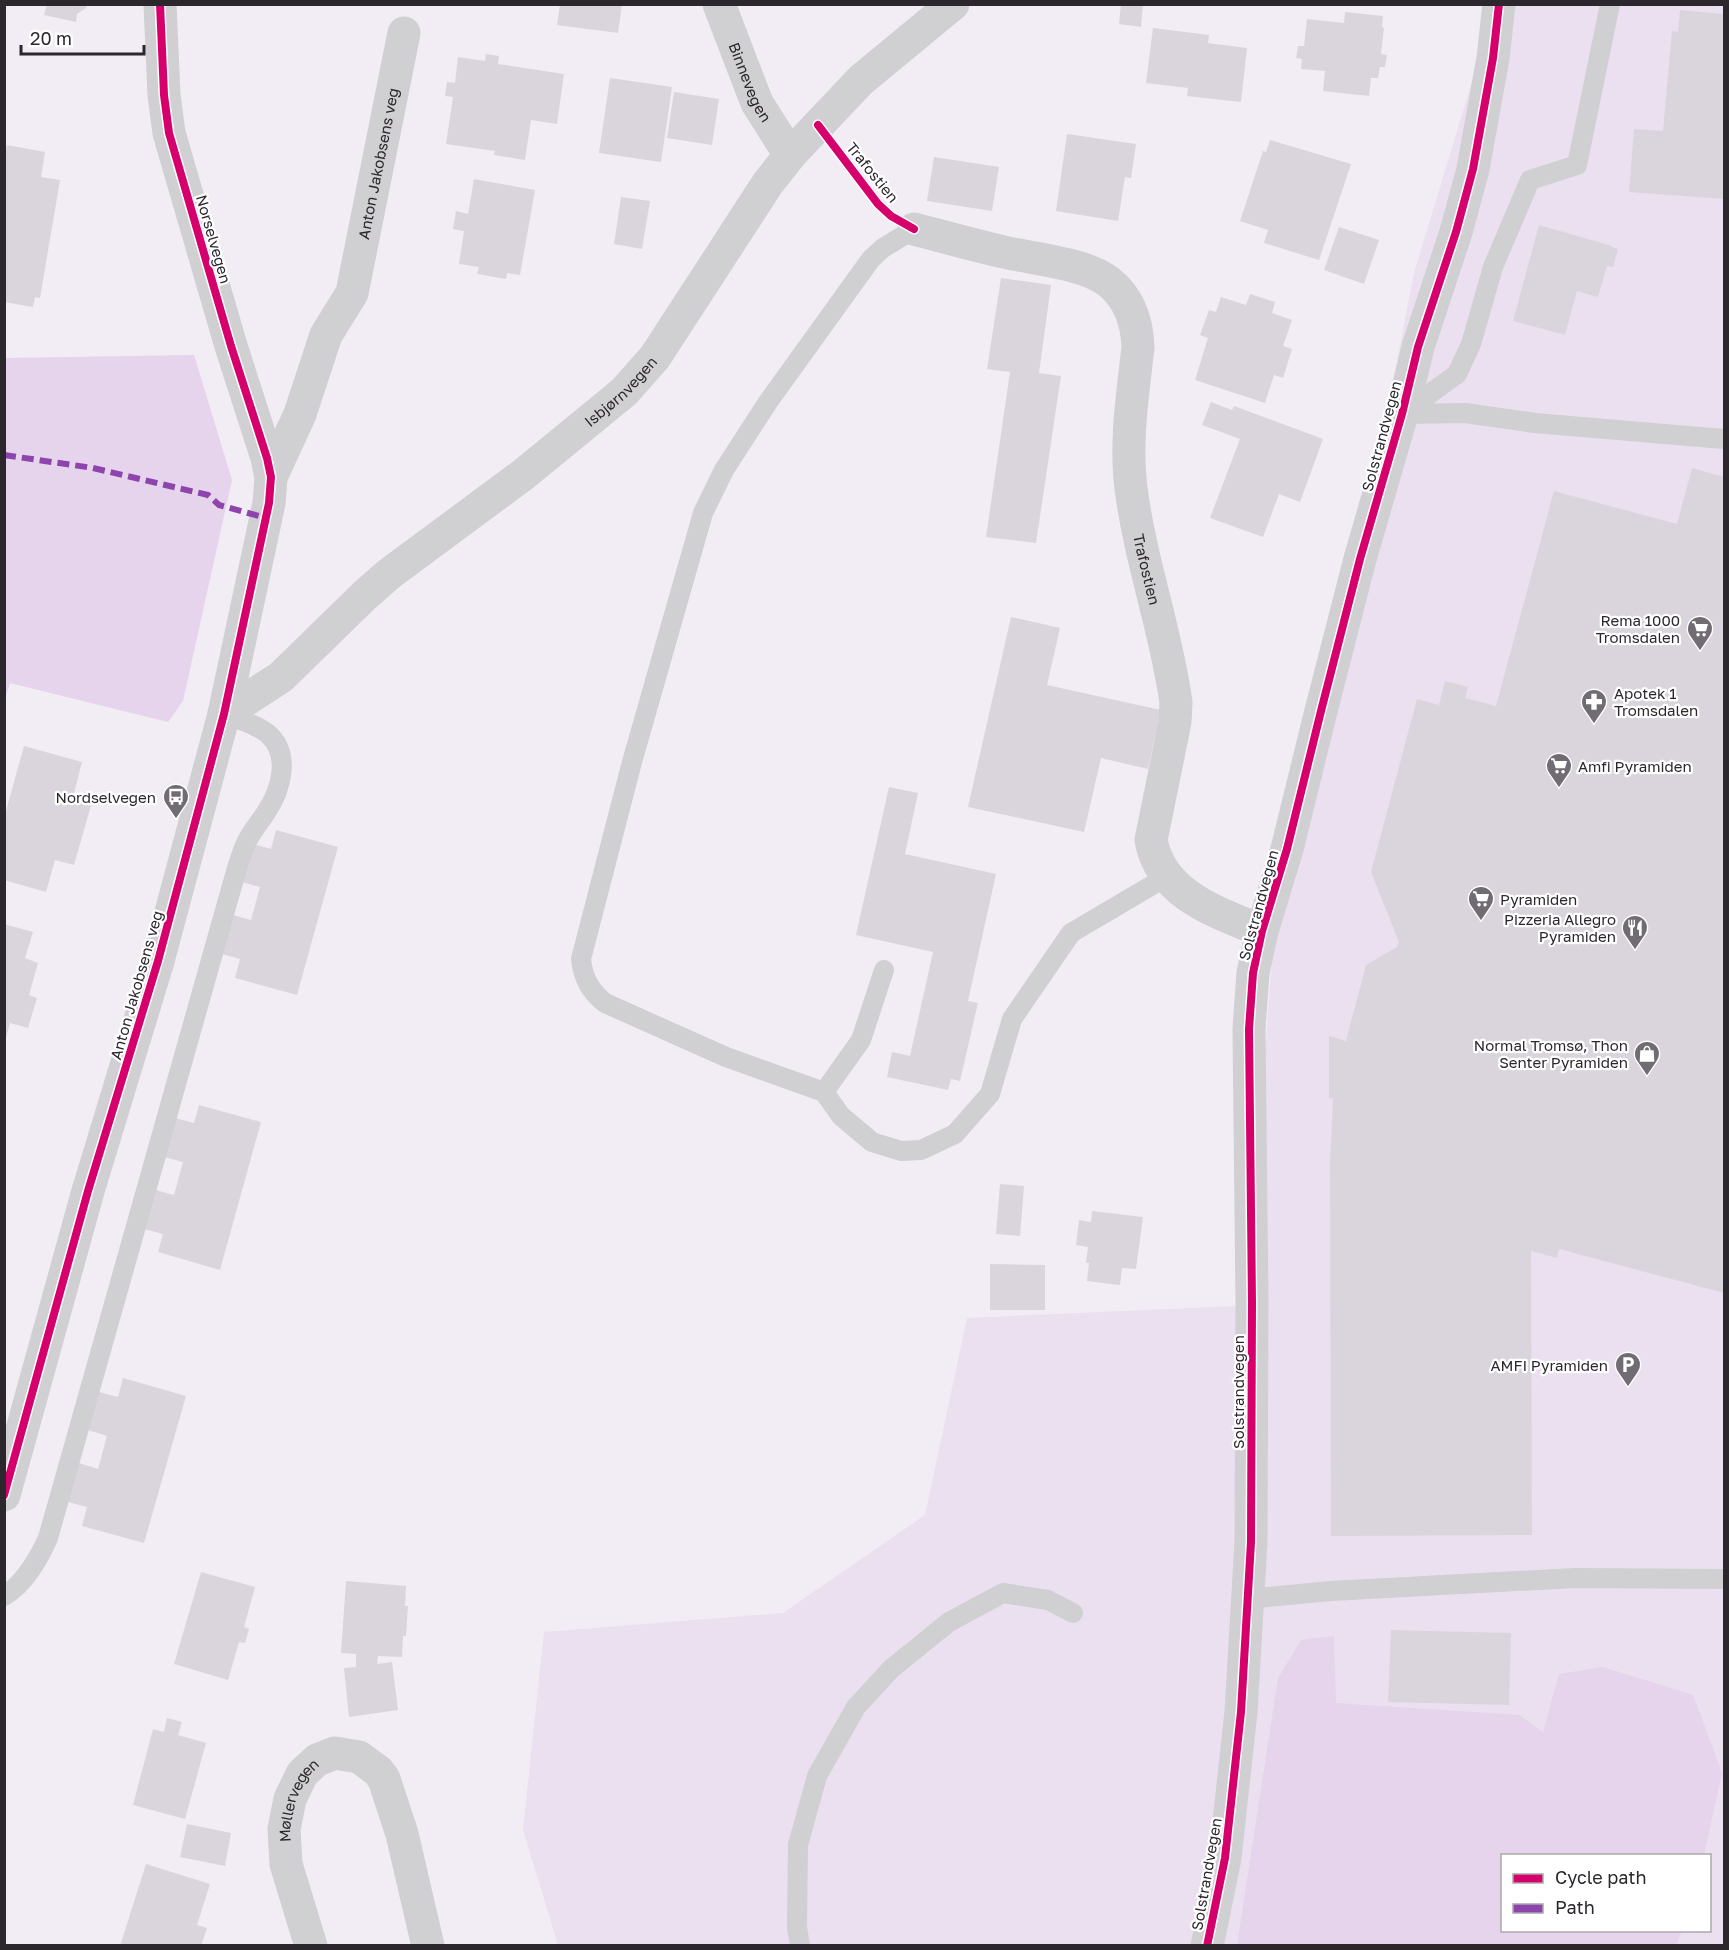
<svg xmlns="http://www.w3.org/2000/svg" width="1729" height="1950" font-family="'Golos Text',sans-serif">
  <rect width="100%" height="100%" fill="#f2ecf4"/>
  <path fill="#ebe0ef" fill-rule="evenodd" d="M1489 5H1724V1945H558L523 1830 544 1632 783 1613 925 1515 967 1318 1260 1305 1265 1053 1276 908 1369 505 1414 273 1485 39ZM1502 1856H1710V1930H1502Z"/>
  <path fill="#e5d4eb" d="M194 355 232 480 183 701 168 722 10 683 5 699V358Z
    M1334 1636 1336 1703 1519 1715 1543 1732 1559 1674 1603 1667 1693 1695 1722 1773 1704 1855 1502 1856V1930L1682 1931 1676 1945H1237L1278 1678 1301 1640Z"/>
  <path fill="#dad5dc" d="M47 4H86V8L77 14 76 22 44 15Z
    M560 4H622L618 33 557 25Z
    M1121 4H1143L1141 27 1119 24Z
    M1680 10 1724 14V199L1629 192 1634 129 1663 131 1672 31 1678 32Z
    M1345 12 1383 16 1382 27 1384 28 1381 54 1387 55 1385 67H1380L1378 78H1371L1369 96 1323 91 1325 71 1301 69 1302 59 1296 58 1298 46H1304L1307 19 1344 23Z
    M1153 28 1209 35 1208 43 1247 48 1241 102 1187 96 1188 88 1146 83Z
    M486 54 499 56 498 64 564 74 557 124 531 120 525 160 494 155 495 151 446 144 453 97 445 96 447 82 455 83 458 57 485 61Z
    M610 78 672 87 661 162 599 153Z
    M674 92 719 99 712 145 667 138Z
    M1067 134 1136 144 1131 178 1125 177 1118 221 1056 211Z
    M1270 140 1351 164 1319 260 1264 243 1268 230 1240 221 1263 151 1266 152Z
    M7 145 45 152 41 177 60 180 40 298 35 297 33 307 4 302V160Z
    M934 157 999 167 992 211 927 201Z
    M474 179 535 190 520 275 507 273 506 279 477 274 479 267 459 264 464 231 453 229 456 211 468 214Z
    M621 197 650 201 642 249 614 244Z
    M1539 225 1612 246V247L1618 249 1613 267 1607 266 1598 297 1577 291 1565 335 1513 321Z
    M1339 227 1379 240 1364 284 1324 270Z
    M1001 278 1051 285 1039 373 1061 376 1036 543 986 537 1010 372 987 369Z
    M1250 294 1275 302 1272 313 1292 320 1283 346 1292 349 1283 378 1274 375 1265 403 1195 380 1208 338 1200 335 1209 310 1216 312 1221 297 1246 305Z
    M1211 402 1232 410 1234 406 1323 439 1300 502 1279 494 1263 537 1210 518 1240 439 1202 425Z
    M1692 468 1724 477V1293L1559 1249 1557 1258 1531 1251 1532 1535 1331 1536 1330 1163 1333 1098H1329V1036L1346 1041 1366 965 1397 947 1399 942 1371 872 1417 699 1439 705 1445 681 1468 687 1465 698 1496 706 1554 491 1677 524Z
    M1011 617 1060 628 1047 685 1161 710 1148 769 1101 758 1084 832 968 807Z
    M24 746 82 762 73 797 92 802 74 865 55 860 46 892 4 880V818Z
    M889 787 918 793 905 854 996 874 968 1001 978 1003 960 1081 951 1079 948 1090 887 1077 892 1052 910 1056 933 952 856 935Z
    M276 830 338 847 297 995 235 978 240 959 222 954 233 915 251 920 260 887 242 882 253 844 271 849Z
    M4 924 33 932 25 958 38 963 29 995 37 998 28 1028 10 1023 5 1042Z
    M199 1105 261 1122 220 1270 158 1252 163 1234 144 1229 155 1190 174 1195 183 1162 164 1157 175 1118 194 1123Z
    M1000 1184 1024 1186 1020 1236 996 1234Z
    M1092 1211 1143 1217 1136 1269 1122 1268 1120 1285 1087 1281 1089 1263H1086L1088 1247 1076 1245 1079 1220 1091 1222Z
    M990 1264 1045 1265V1310H990Z
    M123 1378 186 1396 144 1543 82 1526 87 1507 68 1502 79 1463 98 1469 107 1436 88 1430 99 1392 118 1397Z
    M201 1572 255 1587 244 1627 249 1629 245 1643 239 1642 228 1680 174 1664Z
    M346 1581 406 1586 405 1606H408L406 1636H403L402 1657 378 1656 377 1664 392 1662 398 1710 349 1717 344 1668 356 1667V1654L341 1653Z
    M1391 1630 1511 1633 1509 1705 1388 1702Z
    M167 1718 182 1722 178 1735 206 1743 185 1819 133 1805 153 1729 164 1732Z
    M187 1824 231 1833 225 1866 180 1857Z
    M146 1864 210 1884 197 1925 207 1928 201 1946H120Z"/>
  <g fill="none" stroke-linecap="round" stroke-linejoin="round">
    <path stroke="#d0cfd2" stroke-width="20" d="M1402 414 1457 374 1471 344 1493 267 1530 180 1577 165 1610 4
      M1402 414 1465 413 1535 423 1724 439
      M884 970 861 1040 824 1092 841 1116 872 1142 901 1151 921 1150 955 1134 990 1094 1012 1019 1071 933 1166 877
      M824 1092 726 1057 605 1003C590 991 583 978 581 959L632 762 703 513 724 470 768 402 871 259 883 248 914 229
      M4 1596C25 1583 38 1560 48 1538L237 868C240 859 243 849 247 841 252 831 259 823 265 814 281 791 292 754 267 733 255 724 238 719 224 714
      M1247 1599 1331 1591 1575 1578 1724 1579
      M800 1946 797 1927 798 1845 817 1776 856 1707 891 1669 949 1622 1003 1593 1048 1600 1073 1613"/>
    <g stroke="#d0cfd2" stroke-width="33">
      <path d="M160 4 164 95 169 133 231 346 267 458 271 477 269 503 224 714"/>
      <path id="s1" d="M719 4 757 103 790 155"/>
      <path id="s2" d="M914 229C945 237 976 246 1008 253 1036 259 1087 264 1109 282 1129 298 1137 321 1138 347 1133 393 1125 441 1131 488 1140 560 1166 630 1176 702L1175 722 1151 840C1161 895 1216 912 1262 931"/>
      <path id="s3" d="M271 477 300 414 326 335 352 293 404 33"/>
      <path id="s4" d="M311 1946 286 1864 284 1829 290 1799 302 1774 317 1760 335 1753 359 1757 378 1771 384 1779 402 1834 428 1946"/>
    </g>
    <g stroke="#d0cfd2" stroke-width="33">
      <path id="s5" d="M4 1495 88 1191 158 961 224 714 281 677 364 596 389 574 524 474 624 392 655 357 768 183 790 155 861 80 953 4"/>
      <path d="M1207 1946 1225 1858 1241 1712 1251 1542 1252 1302 1249 1029 1253 973 1262 931 1287 849 1321 711 1360 559 1402 414 1418 347 1456 232 1473 169 1493 58 1499 4"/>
    </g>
    <path stroke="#8e44ad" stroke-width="6" stroke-dasharray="12 6" stroke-linecap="butt" d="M4 455 93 468 208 495 219 505 266 518"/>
    <defs>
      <path id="cycleway" d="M818 125 878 204 891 216 914 229
        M4 1495 88 1191 158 961 224 714 269 503 271 477 267 458 231 346 169 133 164 95 160 4
        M1207 1946 1225 1858 1241 1712 1251 1542 1252 1302 1249 1029 1253 973 1262 931 1287 849 1321 711 1360 559 1402 414 1418 347 1456 232 1473 169 1493 58 1499 4"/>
    </defs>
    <use href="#cycleway" stroke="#fff" stroke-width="11"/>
    <use href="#cycleway" stroke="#d6006c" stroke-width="8"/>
  </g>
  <defs>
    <symbol id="supermarket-pin" viewBox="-11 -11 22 30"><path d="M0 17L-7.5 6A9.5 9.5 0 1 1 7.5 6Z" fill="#716c73" stroke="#fff"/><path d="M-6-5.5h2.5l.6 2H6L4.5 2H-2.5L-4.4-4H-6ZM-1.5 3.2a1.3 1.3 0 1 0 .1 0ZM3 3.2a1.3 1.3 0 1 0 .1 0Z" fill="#fff"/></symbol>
    <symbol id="pharmacy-pin" viewBox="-11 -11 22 30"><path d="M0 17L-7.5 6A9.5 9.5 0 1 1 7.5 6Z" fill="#716c73" stroke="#fff"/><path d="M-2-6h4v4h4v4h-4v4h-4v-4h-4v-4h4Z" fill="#fff"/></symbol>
    <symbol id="bus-pin" viewBox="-11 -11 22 30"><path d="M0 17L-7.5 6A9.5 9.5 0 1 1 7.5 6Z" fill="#716c73" stroke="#fff"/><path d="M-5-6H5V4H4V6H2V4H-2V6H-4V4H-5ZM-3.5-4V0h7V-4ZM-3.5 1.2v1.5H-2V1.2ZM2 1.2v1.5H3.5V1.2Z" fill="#fff"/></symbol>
    <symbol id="restaurant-pin" viewBox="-11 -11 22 30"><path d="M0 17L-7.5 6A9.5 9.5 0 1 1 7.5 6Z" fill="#716c73" stroke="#fff"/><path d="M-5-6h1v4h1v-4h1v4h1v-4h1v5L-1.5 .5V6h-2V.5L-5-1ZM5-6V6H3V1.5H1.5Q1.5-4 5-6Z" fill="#fff"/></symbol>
    <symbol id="shop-pin" viewBox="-11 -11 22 30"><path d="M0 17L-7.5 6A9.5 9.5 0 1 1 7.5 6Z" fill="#716c73" stroke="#fff"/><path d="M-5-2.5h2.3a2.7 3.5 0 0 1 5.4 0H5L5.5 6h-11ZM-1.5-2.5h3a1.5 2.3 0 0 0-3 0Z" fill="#fff"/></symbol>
    <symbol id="parking-pin" viewBox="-11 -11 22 30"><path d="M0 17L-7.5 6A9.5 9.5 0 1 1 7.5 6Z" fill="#716c73" stroke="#fff"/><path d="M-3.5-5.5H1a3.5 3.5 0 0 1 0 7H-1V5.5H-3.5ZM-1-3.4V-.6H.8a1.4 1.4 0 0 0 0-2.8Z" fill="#fff"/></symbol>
  </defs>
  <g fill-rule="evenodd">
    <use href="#supermarket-pin" x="1685" y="614" width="30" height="40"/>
    <use href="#pharmacy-pin" x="1579" y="687" width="30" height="40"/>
    <use href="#supermarket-pin" x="1544" y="751" width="30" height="40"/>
    <use href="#bus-pin" x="161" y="782" width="30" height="40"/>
    <use href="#supermarket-pin" x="1466" y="884" width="30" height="40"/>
    <use href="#restaurant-pin" x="1620" y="913" width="30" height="40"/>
    <use href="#shop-pin" x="1632" y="1039" width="30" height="40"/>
    <use href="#parking-pin" x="1613" y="1350" width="30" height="40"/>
  </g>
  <g text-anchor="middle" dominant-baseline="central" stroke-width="4.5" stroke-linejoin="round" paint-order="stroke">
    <g font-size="15" fill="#2b272d" stroke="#fff">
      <text stroke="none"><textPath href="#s1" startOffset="84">Binnevegen</textPath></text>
      <text stroke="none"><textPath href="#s3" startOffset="334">Anton Jakobsens veg</textPath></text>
      <text transform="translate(873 172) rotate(51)">Trafostien</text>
      <text transform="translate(214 239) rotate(74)">Norselvegen</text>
      <text stroke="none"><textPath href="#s5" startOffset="1324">Isbjørnvegen</textPath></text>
      <text transform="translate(1381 436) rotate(-75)">Solstrandvegen</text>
      <text stroke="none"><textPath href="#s2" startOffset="501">Trafostien</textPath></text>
      <text transform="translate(1258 905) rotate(-75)">Solstrandvegen</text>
      <text transform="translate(136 985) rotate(-74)">Anton Jakobsens veg</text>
      <text transform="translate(1238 1392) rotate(-90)">Solstrandvegen</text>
      <text stroke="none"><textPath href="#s4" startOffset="153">Møllervegen</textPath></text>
      <text transform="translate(1206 1874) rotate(-80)">Solstrandvegen</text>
    </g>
    <g font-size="15" fill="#2b272d" stroke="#fff" text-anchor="end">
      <text x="1680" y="620">Rema 1000<tspan x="1680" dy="17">Tromsdalen</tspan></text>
      <text x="1614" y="693" text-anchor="start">Apotek 1<tspan x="1614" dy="17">Tromsdalen</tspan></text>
      <text x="1578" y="766" text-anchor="start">Amfi Pyramiden</text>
      <text x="156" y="797">Nordselvegen</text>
      <text x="1500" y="899" text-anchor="start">Pyramiden</text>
      <text x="1616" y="919">Pizzeria Allegro<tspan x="1616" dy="17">Pyramiden</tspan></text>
      <text x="1628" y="1045">Normal Tromsø, Thon<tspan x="1628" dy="17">Senter Pyramiden</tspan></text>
      <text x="1608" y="1365">AMFI Pyramiden</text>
    </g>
  </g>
  <rect width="1729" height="1950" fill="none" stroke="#2b272d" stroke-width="12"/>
  <rect x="1501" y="1854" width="210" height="78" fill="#ffffff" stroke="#aaa9ab" stroke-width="1.5"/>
  <rect x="1513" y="1874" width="30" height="9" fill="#d6006c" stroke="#aaa9ab" stroke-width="1.5"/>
  <text x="1555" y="1884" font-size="18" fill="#2b272d">Cycle path</text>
  <rect x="1513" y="1904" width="30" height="9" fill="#8e44ad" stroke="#aaa9ab" stroke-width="1.5"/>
  <text x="1555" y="1914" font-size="18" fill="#2b272d">Path</text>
  <path d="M21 45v9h123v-9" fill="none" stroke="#2b272d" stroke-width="3"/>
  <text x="30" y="45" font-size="18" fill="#2b272d" stroke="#ffffff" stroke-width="4.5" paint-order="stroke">20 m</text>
</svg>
